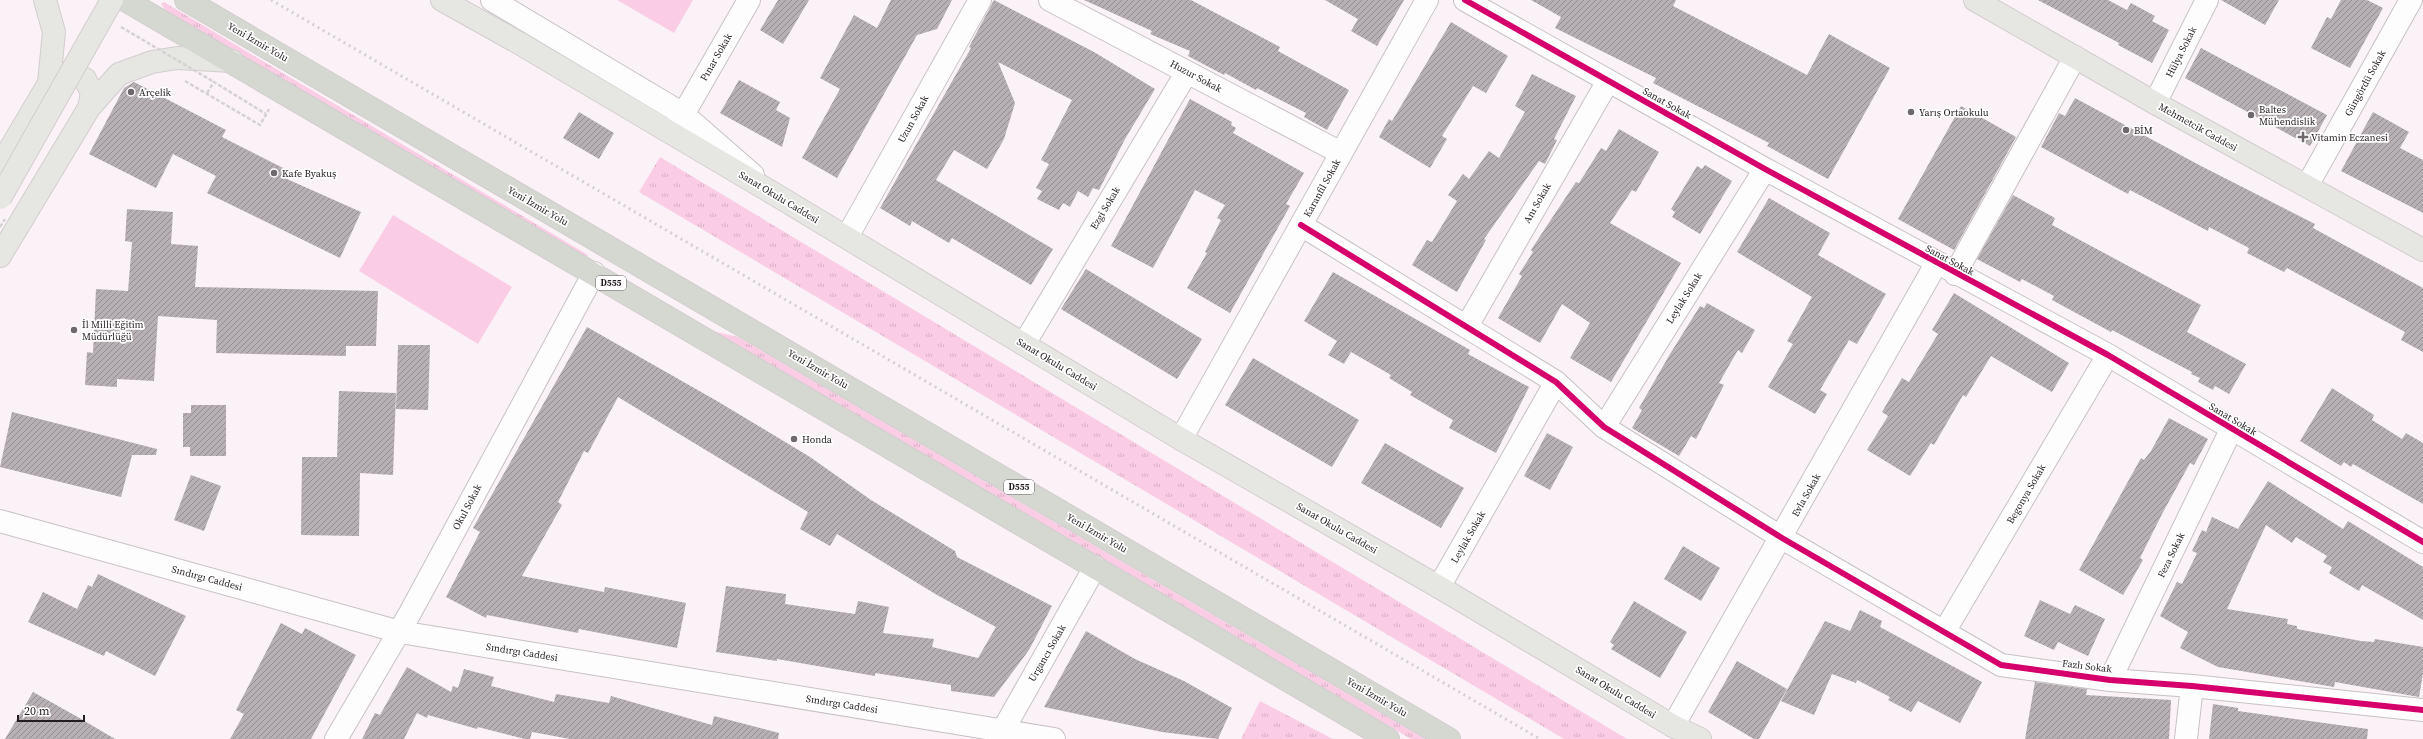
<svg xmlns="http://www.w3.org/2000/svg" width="2423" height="739" font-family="'Source Serif 4',serif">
  <defs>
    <pattern id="grass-tufts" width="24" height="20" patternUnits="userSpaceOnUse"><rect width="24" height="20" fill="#fbcde5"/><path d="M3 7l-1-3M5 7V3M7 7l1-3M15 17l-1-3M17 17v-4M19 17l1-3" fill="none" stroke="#d7b0c4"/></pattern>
    <pattern id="building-hatch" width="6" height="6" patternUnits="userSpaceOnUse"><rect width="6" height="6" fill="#b6afb3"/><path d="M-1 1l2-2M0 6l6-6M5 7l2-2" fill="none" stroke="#948e91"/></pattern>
  </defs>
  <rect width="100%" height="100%" fill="#faf2f6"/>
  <path fill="url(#grass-tufts)" d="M164 2 588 255 584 262 166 11 161 4Z
    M660 157 1627 739H1564L639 192Z
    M712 331 738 337 1425 739H1411Z
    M1260 701 1333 739H1241Z"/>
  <path fill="#fbcde5" d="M617 0H693L674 33Z
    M393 215 512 287 478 344 359 271Z"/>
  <path fill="url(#building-hatch)" d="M778 0H809L783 44 760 30Z
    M891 0H952L937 29 917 35 837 178 802 158 840 89 820 78 854 15 877 28Z
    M994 0 1094 52 1155 89 1125 139 1099 190 1093 188 1088 197 1078 191 1070 207 1063 203 1059 210 1037 199 1042 191 1036 188 1049 164 1041 160 1072 100 998 62 1015 103 1004 139 987 169 954 150 936 180 1053 249 1031 285 952 238 949 243 912 221 910 226 880 208 971 48 969 47Z
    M1084 0H1191L1280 47 1278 51 1349 90 1327 130 1304 117 1306 113 1257 88 1256 90 1225 73 1224 75 1188 56 1190 51 1150 34 1152 31Z
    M1325 0H1404L1377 46 1351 31 1358 19Z
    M1531 0H1676L1673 6 1807 75 1829 34 1890 68 1828 179 1767 146 1769 143 1653 83 1656 78 1555 28 1561 17Z
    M2038 0H2108L2127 10 2131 3 2155 16 2152 21 2169 30 2152 63 2118 45 2119 43Z
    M2221 0H2279L2265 25Z
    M2341 0H2367L2383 8 2350 68 2311 48 2327 17 2331 19Z
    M1451 22 1508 56 1486 93 1473 86 1442 136 1447 139 1430 168 1379 137 1389 119 1392 121Z
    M2201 48 2327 115 2310 146 2185 78Z
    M1532 74 1576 96 1554 139 1557 140 1545 164 1539 161 1484 239 1486 240 1457 292 1412 265 1427 240 1432 242 1457 201 1448 195 1463 174 1469 179 1489 151 1499 158 1525 112 1515 106Z
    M739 80 780 102 776 110 790 118 782 147 720 113Z
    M134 82 226 130 222 137 291 172 287 179 361 212 340 258 207 193 216 176 173 154 156 188 89 154 124 88Z
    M2075 98 2201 166 2315 224 2313 228 2423 288V352L2401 340 2405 332 2287 268 2284 272 2247 253 2249 248 2209 227 2208 231 2130 190 2128 194 2041 147 2059 113 2065 116Z
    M1190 99 1232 122 1231 125 1236 128 1233 133 1304 173 1286 204 1290 206 1230 313 1187 288 1207 253 1205 252 1221 220 1217 218 1225 205 1195 190 1153 268 1111 246Z
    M1961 106 2016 137 1954 250 1898 219Z
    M579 112 614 133 599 159 563 138Z
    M2373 112 2409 132 2400 148 2423 160V213L2341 171Z
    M1619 129 1659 152 1636 192 1632 190 1610 223 1681 263 1611 382 1570 358 1590 323 1562 304 1540 343 1498 318 1522 276 1519 274 1533 252 1531 250 1546 227 1576 182 1579 183 1601 148 1606 151Z
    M1705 165 1732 181 1700 234 1672 217 1675 212 1671 209 1697 166 1702 169Z
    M2013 195 2055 218 2052 225 2201 305 2187 332 2246 364 2229 394 2215 386 2213 390 2198 382 2200 378 2191 374 2192 372 2112 330 2111 332 2052 300 2054 296 2022 279 2020 282 1977 259Z
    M1769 198 1830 233 1818 255 1886 294 1857 344 1849 340 1820 390 1827 394 1815 414 1768 387 1793 344 1787 341 1812 297 1737 252Z
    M127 209 173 212 171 244 198 246 195 287 378 291 376 346H346V356L216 353 217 320 158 316 154 381 117 379V387L85 385 87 352 93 353 96 289 128 291 132 242 125 241Z
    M1086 269 1202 339 1177 379 1061 309Z
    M1333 272 1470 350 1468 354 1529 387 1496 453 1449 428 1453 420 1410 395 1412 392 1389 378 1391 375 1351 352 1344 364 1328 355 1337 341 1304 321Z
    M1954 293 2069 363 2052 392 1991 356 1966 397 1963 395 1934 445 1931 443 1910 476 1867 450 1888 416 1882 412 1902 378 1909 382 1938 334 1932 330Z
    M1707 303 1755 330 1742 353 1738 350 1719 383 1724 385 1696 439 1691 436 1679 456 1632 428 1642 410 1639 408 1670 354 1700 306 1704 308Z
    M587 327 717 401 810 457 871 500 955 551 957 557 1052 606 1029 650 994 697 951 691V685L875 673V676L777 659V661L716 652 726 586 786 594 785 604 855 614 858 601 889 607 883 633 934 639 932 647 978 658 996 627 937 595 837 534 830 546 800 529 808 512 618 397 588 453 584 451 558 502 562 505 522 576 604 592 605 587 686 603 677 648 579 629 578 633 487 615 486 618 446 597 480 532 473 528Z
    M398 345H430L428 410 396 409Z
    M1253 358 1359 420 1332 467 1225 405Z
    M2332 388 2374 415 2372 420 2402 439 2406 433 2423 443V504L2353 464 2351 467 2344 462 2341 466 2300 441Z
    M339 391 396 393 393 475 360 473 359 536 301 535 302 457H337Z
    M191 405H226V456H190V447H183V413H191Z
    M12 412 157 449 156 455H132L121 497 0 467Z
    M2169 418 2208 439 2194 465 2190 463 2162 514 2140 558 2143 560 2123 595 2079 570 2141 458 2144 460 2151 451Z
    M1547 433 1573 447 1550 490 1524 476Z
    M1385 443 1464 488 1441 528 1361 483Z
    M191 475 221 486 204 531 174 520Z
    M2268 481 2343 529 2348 521 2423 567V620L2362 585 2359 591 2329 573 2332 567 2323 562 2327 556 2296 537 2292 543 2266 525 2227 609 2288 619 2287 624 2297 626V629L2361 641 2374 642 2375 639 2423 647V673L2419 697 2335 682 2334 687 2218 667 2180 648 2188 632 2160 616 2177 582 2182 584 2197 553 2192 551 2202 530 2206 532 2212 517 2238 529Z
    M1683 546 1720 568 1701 601 1664 579Z
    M98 574 186 616 155 676 106 651 104 656 28 622 43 592 77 609 88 585 92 587Z
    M2040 600 2070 614 2075 605 2105 619 2088 656 2058 642 2054 650 2024 636Z
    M1634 601 1687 632 1660 678 1611 649 1614 645 1610 642Z
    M1860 610 1882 621 1880 627 1982 682 1960 723 1918 701 1911 712 1888 700 1890 697 1857 680 1856 683 1832 674 1814 715 1781 701 1825 621 1850 631Z
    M281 623 302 634 305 628 356 655 311 739H230L244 714 236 710Z
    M1086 631 1135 659 1184 681 1232 708 1218 739 1162 732 1044 707Z
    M1737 661 1787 689 1759 739H1754L1708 712Z
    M407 667 451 692 453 686 458 688 464 669 494 677 491 686 554 702 556 694 609 703 611 696 712 725 714 716 779 733 778 739H570L532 732 530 739H525L478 727 477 729 428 715 427 718 417 713 404 739H362L375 713 380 715Z
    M2035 682 2087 689 2086 695 2171 700 2169 739H2025Z
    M33 692 76 716 115 739H5Z
    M2213 704 2238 708V711L2368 729 2367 739H2209Z"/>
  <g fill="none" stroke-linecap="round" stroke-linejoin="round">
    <defs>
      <path id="minor" d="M492 0 683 114 753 175
        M1050 0 1341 153
        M1465 0 1765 169 2108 355 2423 542
        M2155 103 2207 0
        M676 127 749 0
        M2307 186 2411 0
        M1301 225 1556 382 1604 427 1782 538 2001 665 2110 680 2192 686 2423 710
        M847 237 980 0
        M1955 274 2075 57
        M1467 326 1608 81
        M1024 344 1187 72
        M1604 427 1765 169
        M1181 439 1427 0
        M0 521 400 632 1054 739
        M1439 587 1556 382
        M1944 632 2108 355
        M2110 680 2231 430
        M1673 726 1936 264
        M336 739 410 613 594 273
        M998 739 1095 567
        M2186 739 2192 686"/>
      <path id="major" d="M442 0 519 43 776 195 1181 439 1439 587 1673 726 1700 739
        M1975 0 2155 103 2423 250
        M55 78 70 72 85 79 92 93 89 108
        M0 166 49 83 54 32 45 0
        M0 256 89 108 119 74 152 62 177 58 232 61"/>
      <path id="highway" d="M125 0 1388 739
        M186 0 1449 739"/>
    </defs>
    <use href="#minor" stroke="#c7c1c4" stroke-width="24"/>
    <use href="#major" stroke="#d2cdcf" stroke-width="24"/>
    <use href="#highway" stroke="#d2cdcf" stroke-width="24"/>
    <path stroke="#d4d2d3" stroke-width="2.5" stroke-dasharray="4 2" stroke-linecap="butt" d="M185 81 260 125 269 109
      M207 93 214 82 266 114"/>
    <use href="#minor" stroke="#fefdfe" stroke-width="22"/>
    <use href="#major" stroke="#e6e7e2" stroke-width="22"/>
    <use href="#highway" stroke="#d5d8d1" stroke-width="22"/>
    <path stroke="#d3d0d1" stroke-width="3" stroke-dasharray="2 4" stroke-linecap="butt" d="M271 0 1540 739"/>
    <defs>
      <path id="major-bridge" d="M0 198 112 0"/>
    </defs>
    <use href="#major-bridge" stroke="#d2cdcf" stroke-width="24" stroke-linecap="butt"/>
    <path stroke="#d4d2d3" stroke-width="2.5" stroke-dasharray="4 2" stroke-linecap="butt" d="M121 27 214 82
      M0 227 5 219"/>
    <use href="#major-bridge" stroke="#e6e7e2" stroke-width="22"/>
    <defs>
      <path id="cycleway" d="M1465 0 1765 169 2108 355 2423 542
        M1301 225 1556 382 1604 427 1782 538 2001 665 2110 680 2192 686 2423 710"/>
    </defs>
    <use href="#cycleway" stroke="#fff" stroke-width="8"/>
    <use href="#cycleway" stroke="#d6006c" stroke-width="6"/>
  </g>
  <g fill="#6f686c" stroke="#fff" stroke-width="1.5">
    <circle cx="131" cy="92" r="4"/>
    <circle cx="1911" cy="112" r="4"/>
    <circle cx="2251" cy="115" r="4"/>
    <circle cx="2126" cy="130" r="4"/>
    <path d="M2301 131h4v4h4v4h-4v4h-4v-4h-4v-4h4z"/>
    <circle cx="274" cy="173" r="4"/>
    <circle cx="74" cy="330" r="4"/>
    <circle cx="794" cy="439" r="4"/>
  </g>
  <g text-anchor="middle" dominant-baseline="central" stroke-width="3.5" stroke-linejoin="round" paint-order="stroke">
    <g fill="#fff" stroke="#666264" stroke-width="1">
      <rect x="596" y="276" width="30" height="14" rx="3"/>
      <rect x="1004" y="480" width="30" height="14" rx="3"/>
    </g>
    <g font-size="9" font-weight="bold" fill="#241e21">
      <text x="611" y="283">D555</text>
      <text x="1019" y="487">D555</text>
    </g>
    <g font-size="10" fill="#241e21" stroke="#fff">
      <text transform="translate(258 42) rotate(30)">Yeni İzmir Yolu</text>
      <text transform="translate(2181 52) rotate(-63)">Hülya Sokak</text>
      <text transform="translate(716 57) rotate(-60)">Pınar Sokak</text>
      <text transform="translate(1196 76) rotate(28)">Huzur Sokak</text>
      <text transform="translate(2365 83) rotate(-61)">Güngördü Sokak</text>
      <text transform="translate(1667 103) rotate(29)">Sanat Sokak</text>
      <text transform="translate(913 119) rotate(-61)">Uzun Sokak</text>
      <text transform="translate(2198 127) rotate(29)">Mehmetcik Caddesi</text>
      <text transform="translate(1322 188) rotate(-61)">Karanfil Sokak</text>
      <text transform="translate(779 197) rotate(31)">Sanat Okulu Caddesi</text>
      <text transform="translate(1537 203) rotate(-60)">Anı Sokak</text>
      <text transform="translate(538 206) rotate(30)">Yeni İzmir Yolu</text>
      <text transform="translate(1105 208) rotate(-59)">Ezgi Sokak</text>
      <text transform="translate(1950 260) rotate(28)">Sanat Sokak</text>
      <text transform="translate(1684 298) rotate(-58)">Leylak Sokak</text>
      <text transform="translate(1057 364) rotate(31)">Sanat Okulu Caddesi</text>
      <text transform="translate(818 369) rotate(30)">Yeni İzmir Yolu</text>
      <text transform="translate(2233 419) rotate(31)">Sanat Sokak</text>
      <text transform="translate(2026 494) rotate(-60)">Begonya Sokak</text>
      <text transform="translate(1806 495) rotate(-61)">Evla Sokak</text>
      <text transform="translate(467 507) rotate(-62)">Okul Sokak</text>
      <text transform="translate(1337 528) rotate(30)">Sanat Okulu Caddesi</text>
      <text transform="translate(1097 533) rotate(30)">Yeni İzmir Yolu</text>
      <text transform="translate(1468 537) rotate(-60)">Leylak Sokak</text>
      <text transform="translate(2171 555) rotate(-64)">Feza Sokak</text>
      <text transform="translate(207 578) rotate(15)">Sındırgı Caddesi</text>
      <text transform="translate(522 652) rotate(9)">Sındırgı Caddesi</text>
      <text transform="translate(1047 653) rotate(-60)">Urgancı Sokak</text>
      <text transform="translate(2087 666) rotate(7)">Fazlı Sokak</text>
      <text transform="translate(1616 692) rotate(31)">Sanat Okulu Caddesi</text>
      <text transform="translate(1377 697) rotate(30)">Yeni İzmir Yolu</text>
      <text transform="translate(842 704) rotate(9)">Sındırgı Caddesi</text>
    </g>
    <g font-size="10" fill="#241e21" stroke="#fff" text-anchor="start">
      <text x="139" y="92">Arçelik</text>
      <text x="2259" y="109">Baltes<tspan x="2259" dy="12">Mühendislik</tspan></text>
      <text x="1919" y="112">Yarış Ortaokulu</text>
      <text x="2134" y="130">BİM</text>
      <text x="2311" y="137">Vitamin Eczanesi</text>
      <text x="282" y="173">Kafe Byakuş</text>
      <text x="82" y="324">İl Milli Eğitim<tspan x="82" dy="12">Müdürlüğü</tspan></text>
      <text x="802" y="439">Honda</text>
    </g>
  </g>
  <path d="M18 715v6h66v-6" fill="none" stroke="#241e21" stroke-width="2"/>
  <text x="24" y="715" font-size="12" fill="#241e21" stroke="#ffffff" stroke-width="3" paint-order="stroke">20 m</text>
</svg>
